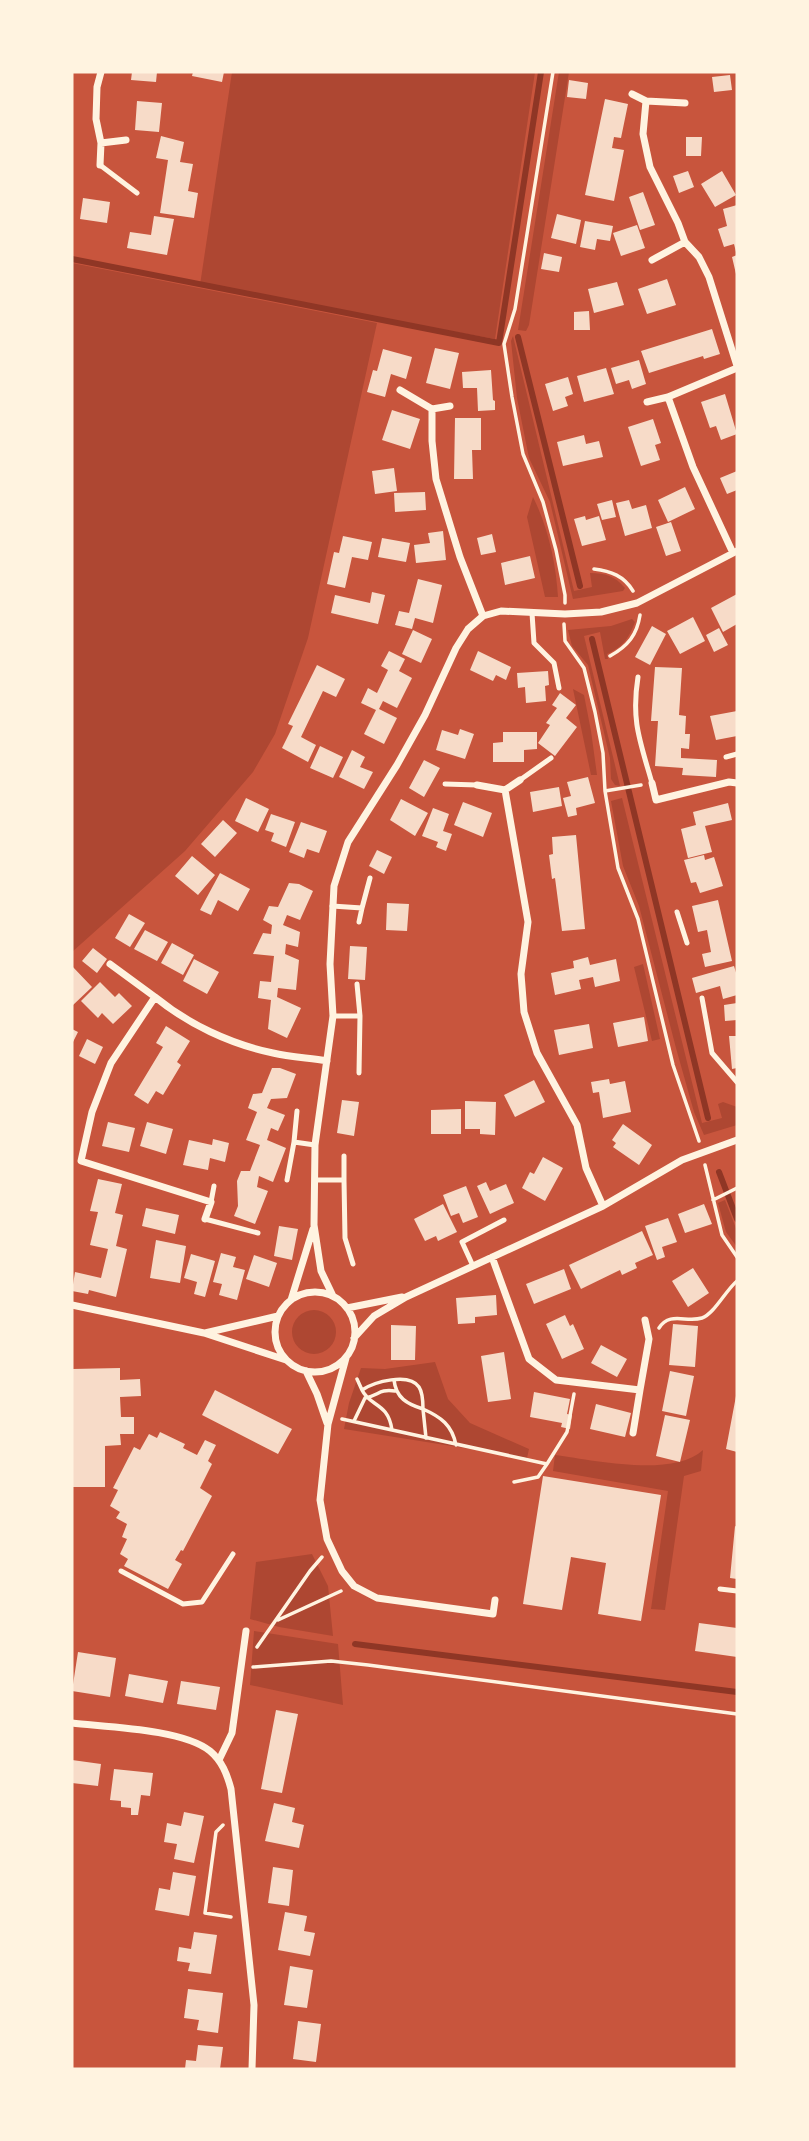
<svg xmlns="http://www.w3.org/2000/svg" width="809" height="2141" font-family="Roboto,sans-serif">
  <rect width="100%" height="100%" fill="#c8553d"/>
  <path fill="#ae4732" d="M232 72H535L495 339 200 285Z
    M559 72H569L529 325 526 331 518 330Z
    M72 263 377 323 308 638 275 734 253 772 185 851 72 952Z
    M513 336 574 591 592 587 590 573C605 573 615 576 625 588L623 591 573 599 550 502 529 458 517 398 511 341Z
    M533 497C548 527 556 563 558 597H545L527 517Z
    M632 619 635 622C629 638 623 647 607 654L608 659H605L600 632 584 636 620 786 615 785 611 779 610 758 588 665 572 646 568 630 611 626Z
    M573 689 584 695 591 731 597 775H591Z
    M622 798 702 1123 722 1118 718 1104 723 1102 737 1107V1125L704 1135 694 1112 676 1048 639 906 623 866 611 801Z
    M643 964 660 1039 652 1041 634 967Z
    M725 1200 737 1231V1247L726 1232 718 1203Z
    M292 1332a22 22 0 1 1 44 0a22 22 0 1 1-44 0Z
    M435 1362 448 1399 470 1423 529 1449 527 1458 344 1429 349 1403 361 1368 385 1369Z
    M703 1450 701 1471 684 1476 665 1610 651 1609 668 1491 553 1471 555 1455C593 1460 673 1478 703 1450Z
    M312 1554 328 1586 333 1636 279 1627 250 1619 256 1562Z
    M254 1631 338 1644 343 1705 250 1685Z"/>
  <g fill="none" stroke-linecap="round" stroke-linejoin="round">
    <path stroke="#8f3625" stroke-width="6" d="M72 259 499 343 541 72
      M518 337 580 586
      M592 639 708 1118
      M719 1172 737 1219
      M355 1644 737 1692"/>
  </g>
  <path fill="#f7dbc8" d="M132 72H157L156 82 131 80Z
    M193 72H224L222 82 192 76Z
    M730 75 732 90 714 92 712 77Z
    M569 80 588 83 586 99 567 97Z
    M605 99 628 104 621 138 614 137 612 148 624 150 614 201 585 195Z
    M137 101 162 103 159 132 135 130Z
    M161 136 184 142 180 162 193 164 188 191 198 193 194 218 160 213 168 160 156 158Z
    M686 137H702L701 156H686Z
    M688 171 694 187 679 193 673 176Z
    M722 171 736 195 715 207 701 184Z
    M643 192 655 225 640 230 629 197Z
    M83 198 110 202 107 223 80 219Z
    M737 205V252H736L734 244 724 247 718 229 727 226 723 209Z
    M557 214 581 220 576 244 551 238Z
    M154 216 174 219 167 255 127 248 130 232 151 235Z
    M585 221 613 226 610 241 597 239 595 250 580 247Z
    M637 225 645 248 621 256 613 233Z
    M544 253 562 257 559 272 541 269Z
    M737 255V274H736L732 257Z
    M667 279 676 305 647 314 638 289Z
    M617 282 624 305 594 313 588 289Z
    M589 311 590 330H574V312Z
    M712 329 720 354 704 359 703 356 649 373 641 351Z
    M435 348 459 353 450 389 426 383Z
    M383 349 412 357 406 379 391 374 385 397 367 392 373 370 377 371Z
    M639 360 646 384 632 389 629 380 616 384 611 368Z
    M606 368 614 394 584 402 577 376Z
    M491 370 493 400 495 401V410L478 411 477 388H463L462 372Z
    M568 377 573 394 565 397 568 406 553 411 545 384Z
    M725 394 737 434 721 440 716 426 710 428 701 402Z
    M392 410 420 419 410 449 382 440Z
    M455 418H481V450H472L473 479H454Z
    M653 419 661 443 655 445 660 460 641 466 628 427Z
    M584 435 586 444 599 441 603 457 563 466 557 442Z
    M394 468 397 491 375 494 372 471Z
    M737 471V490L727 494 720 478Z
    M685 487 695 509 668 522 658 500Z
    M425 492 426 510 395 512 394 493Z
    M612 500 616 517 602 520 597 504Z
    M629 500 632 509 646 505 652 528 625 536 616 503Z
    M585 516 586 520 599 516 606 540 582 546 574 519Z
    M671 522 681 551 666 556 656 527Z
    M443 531 446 560 416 563 414 545 430 543 428 533Z
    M492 534 496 552 481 555 477 538Z
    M343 536 372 542 368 560 352 557 345 588 327 584 334 552 339 553Z
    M382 538 410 543 406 562 378 557Z
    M530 556 535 578 505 585 501 563Z
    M418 579 442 585 433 623 415 618 412 629 395 625 399 611 409 613Z
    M372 592 385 595 378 624 331 613 335 595 370 603Z
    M737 594V624L723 632 711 608Z
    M693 617 705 641 680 654 667 631Z
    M652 626 666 634 650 665 635 657Z
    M719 628 728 645 714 652 706 635Z
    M413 630 432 639 421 663 402 654Z
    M389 651 405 659 399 671 412 678 397 708 383 701 379 709 397 718 384 744 364 734 376 710 361 703 368 688 377 693 388 670 381 666Z
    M478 651 511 667 506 680 496 675 493 681 470 670Z
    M317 665 345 679 336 697 323 691 301 737 316 745 308 762 282 748 293 726 288 724Z
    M655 667 682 668 679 715 686 716 685 734H690L689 749 681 748V758L717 760 716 777 682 775 683 768 655 766 658 721H651Z
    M548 671 549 685 545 686 546 701 526 703 525 687 518 688 517 673Z
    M560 693 576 705 566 718 577 727 555 756 538 743 550 725 546 723 557 708 552 705Z
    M737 711V736L716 740 710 716Z
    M460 729 474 734 465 759 436 750 442 730 458 735Z
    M503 732H537V749L524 750V762H493V743L503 742Z
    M320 746 343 757 333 778 310 768Z
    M352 750 365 757 360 767 373 772 364 789 339 777Z
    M424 760 440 768 424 797 409 788Z
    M588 777 595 803 576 808 577 815 568 817 563 798 571 796 567 782Z
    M559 787 562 806 533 812 530 792Z
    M246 798 269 809 258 832 235 821Z
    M401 799 428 813 415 836 390 820Z
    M463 802 492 813 483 837 454 825Z
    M728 803 732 820 705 826 712 852 688 858 681 829 696 825 693 812Z
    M433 808 449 814 443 831 452 834 446 851 436 847 438 842 422 836Z
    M271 814 295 822 286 847 271 841 274 833 265 830Z
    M223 820 237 833 215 857 201 844Z
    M301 822 327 831 319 853 307 849 304 858 289 852Z
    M576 835 585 929 562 931 555 878 552 879 549 855 553 854 552 837Z
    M377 850 392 857 384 874 369 866Z
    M704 855 705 860 714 857 723 886 700 893 696 882 691 883 684 860Z
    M192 856 215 875 198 895 175 876Z
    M220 873 250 889 238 911 218 900 211 915 200 910Z
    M289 883 299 884 313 891 300 920 287 915 283 925 300 932 298 947 286 944 285 954 299 960 296 990 278 988 277 997 301 1008 287 1038 268 1029 271 1000 258 998 260 981 271 982 274 956 253 954 263 933 271 934 272 925 263 920 269 906 278 907Z
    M718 900 732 961 705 967 702 954 711 952 707 930 698 932 692 906Z
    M387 903 409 904 407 931 386 930Z
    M129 914 145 923 130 947 115 938Z
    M145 930 168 942 157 961 134 949Z
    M172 943 194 955 183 975 161 963Z
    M350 946 367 947 365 980 348 979Z
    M93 948 107 959 97 973 82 961Z
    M588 957 590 965 616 959 620 981 595 987 593 977 579 980 581 989 555 995 551 973 574 968 573 961Z
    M194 959 219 972 207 994 183 981Z
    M72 966 92 987 72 1006Z
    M734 966 737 976V995L723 999 720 986 696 993 692 978Z
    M100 982 115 997 119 993 132 1006 113 1024 102 1013 98 1018 81 1001Z
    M737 1003V1020L725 1021 724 1005Z
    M644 1017 648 1041 618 1047 613 1023Z
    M589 1024 593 1048 559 1055 554 1030Z
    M166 1026 190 1041 177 1062 181 1065 163 1095 156 1091 148 1104 134 1095 163 1047 156 1043Z
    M72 1029 78 1032 72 1044Z
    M729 1036H737V1068L732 1069Z
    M87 1039 103 1047 95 1064 79 1056Z
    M272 1068H280L296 1074 287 1098 271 1099 267 1108 285 1115 278 1131 271 1128 267 1140 286 1148 273 1182 259 1176 257 1187 268 1191 255 1224 234 1216 238 1206 237 1181 241 1171H250L260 1145 246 1140 257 1112 248 1108 253 1094 262 1093Z
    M609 1079 610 1084 625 1081 631 1112 603 1118 599 1092 593 1093 591 1082Z
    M534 1080 545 1102 515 1117 504 1095Z
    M342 1100 359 1102 354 1136 337 1133Z
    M465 1101 496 1102 495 1135 480 1134V1129H465Z
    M461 1109V1134H431V1110Z
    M108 1122 135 1128 129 1152 102 1146Z
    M147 1122 173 1129 166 1154 140 1146Z
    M623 1124 652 1145 639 1165 613 1147 616 1143 612 1140Z
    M213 1139 229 1143 225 1162 210 1158 208 1170 183 1165 189 1140 212 1145Z
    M543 1157 563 1168 545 1201 522 1188 530 1172 534 1174Z
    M98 1179 122 1184 115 1213 123 1215 116 1246 127 1249 116 1297 89 1290 88 1294 72 1291 75 1272 101 1278 108 1249 90 1245 98 1212 90 1211Z
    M486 1182 490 1191 506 1184 514 1203 490 1214 477 1186Z
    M466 1186 478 1217 463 1223 459 1213 451 1216 443 1195Z
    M443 1204 457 1232 438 1241 436 1236 425 1241 414 1219Z
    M704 1204 712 1224 685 1233 678 1214Z
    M146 1208 179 1215 175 1234 142 1226Z
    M668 1218 677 1242 662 1247 665 1257 657 1260 645 1226Z
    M279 1226 298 1229 292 1260 274 1256Z
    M642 1231 653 1255 635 1263 637 1268 622 1275 620 1270 581 1289 569 1265Z
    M156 1240 186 1246 180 1283 150 1278Z
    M221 1253 236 1257 233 1267 245 1270 237 1300 219 1295 222 1284 213 1282Z
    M191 1254 215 1261 205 1297 194 1294 197 1282 184 1278Z
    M254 1255 277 1263 269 1287 246 1279Z
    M693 1268 709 1293 688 1307 672 1281Z
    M564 1269 571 1289 534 1304 526 1284Z
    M496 1295 497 1315 475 1317V1323L458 1324 456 1298Z
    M565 1315 570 1326 573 1324 584 1349 562 1359 546 1324Z
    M673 1324 698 1326 695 1367 669 1365Z
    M391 1325 416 1326 415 1360H391Z
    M601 1345 627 1359 617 1377 591 1363Z
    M504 1352 511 1399 488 1402 481 1356Z
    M120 1368V1380L140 1379 141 1396 120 1397 121 1417H134V1434H120L121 1445 105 1446V1487H72V1369Z
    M670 1371 694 1376 686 1416 662 1411Z
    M215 1390 292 1429 278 1454 202 1415Z
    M534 1392 570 1399 567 1414 572 1415 570 1429 561 1427 562 1423 530 1417Z
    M736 1396H737V1452L726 1449Z
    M596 1404 631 1413 625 1437 590 1429Z
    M665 1415 690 1420 680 1462 656 1456Z
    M160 1432 185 1444 183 1448 197 1455 205 1440 216 1445 208 1461 212 1464 200 1488 212 1496 183 1551 181 1550 175 1560 182 1564 168 1589 124 1566 128 1559 120 1554 127 1539 122 1537 127 1524 116 1518 120 1512 110 1506 118 1490 113 1488 134 1447 140 1450 149 1434 157 1438Z
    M543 1476 661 1495 641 1621 598 1614 606 1563 571 1557 562 1610 523 1604Z
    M735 1526 737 1527V1579L730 1578Z
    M699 1623 737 1628V1657L695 1651Z
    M78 1652 116 1658 110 1697 72 1691Z
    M129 1674 168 1681 163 1703 125 1696Z
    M181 1681 220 1687 216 1710 177 1704Z
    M276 1710 298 1714 282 1793 261 1789Z
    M72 1760 101 1764 98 1786 72 1783Z
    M114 1769 153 1773 150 1796 141 1795 138 1815H131V1808L121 1807V1801L110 1800Z
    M274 1803 295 1808 292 1822 304 1825 299 1848 265 1841Z
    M184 1812 204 1816 194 1863 174 1859 177 1844 164 1842 167 1823 181 1826Z
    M273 1867 293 1870 289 1906 268 1903Z
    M173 1872 196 1876 189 1916 155 1910 159 1888 170 1890Z
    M285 1912 307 1916 304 1931 315 1933 310 1956 278 1950Z
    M194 1932 217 1935 211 1974 188 1971 190 1963 177 1961 179 1947 191 1949Z
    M290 1966 313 1970 307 2008 284 2005Z
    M188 1989 223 1993 218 2033 197 2030 199 2020 184 2018Z
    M298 2021 321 2024 316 2062 293 2059Z
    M198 2045 223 2047 220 2069H185L186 2060 196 2061Z"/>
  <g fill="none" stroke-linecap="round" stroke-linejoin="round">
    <path stroke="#fff3e0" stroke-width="3.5" d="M553 72 515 309 504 344 512 397 523 454 543 502 556 550 565 595V603
      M594 569C611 571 624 576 633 591
      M564 624 565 641 584 668 595 712 603 753 605 791 618 868 638 919 673 1065 699 1141
      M610 656C628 646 637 635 640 615
      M605 791 641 785
      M705 1165 722 1235 737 1257
      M713 1200 737 1188
      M659 1328C670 1311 686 1323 702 1318 714 1314 726 1290 737 1281
      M357 1379 362 1390C374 1382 409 1372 419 1387 423 1393 423 1402 423 1409 441 1417 452 1425 456 1445
      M394 1380C396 1398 407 1404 423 1409L426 1438
      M362 1390C370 1407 388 1402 392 1430
      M342 1419 547 1464 538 1477 514 1482
      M354 1421 365 1398C380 1395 378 1389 395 1391
      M547 1464 567 1432 574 1394
      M278 1620 341 1591
      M257 1647 310 1571 322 1557
      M253 1667 331 1661 368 1665 737 1714
      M223 1825 216 1832 205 1913 231 1917"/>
    <path stroke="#fff3e0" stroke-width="5" d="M100 165 137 193
      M532 613 534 643 554 663 559 688
      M638 677C631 721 640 741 652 783
      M726 757 737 754
      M520 780 551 758
      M445 784 477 785
      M332 906 362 908 370 878
      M677 912 687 943
      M359 922 362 908
      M357 984 360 1016
      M702 998 712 1053 737 1082
      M333 1016H360L359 1073
      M297 1111 294 1142 315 1145
      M287 1180 294 1142
      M315 1180H344L345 1238 353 1264
      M344 1180V1156
      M211 1202 214 1186
      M205 1219 258 1233
      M473 1266 462 1242 504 1220
      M121 1571 183 1604 202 1602 233 1554
      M720 1589 737 1591"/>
    <path stroke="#fff3e0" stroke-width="7" d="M632 94 646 101 685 103
      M646 101 643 134 650 167 678 223 685 242 699 257 709 277 737 366
      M101 143 126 140
      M100 165 101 143 96 119 97 87 101 72
      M652 260 685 242
      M400 390 432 409 450 406
      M668 397 693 467 733 553
      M647 402 668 397 737 368
      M432 409V441L436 479 460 557 483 616
      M652 783 656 800 729 782 737 783
      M477 785 505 790 528 922 521 974 524 1012 537 1053 577 1125 586 1168 603 1206
      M505 790 520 780
      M110 964 155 997
      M205 1219 211 1202 81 1161 92 1112 111 1063 155 997C188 1024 230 1044 273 1053 290 1057 309 1058 327 1061
      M492 1257 529 1359 556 1380 640 1390 633 1433
      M275 1332a40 40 0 1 1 80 0a40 40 0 1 1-80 0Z
      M333 1296 321 1271 314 1225 315 1145 333 1016 330 964 334 886 348 842 397 765 425 715 456 648 468 629 483 616 501 611 565 614 601 612 637 603 737 551
      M291 1300 313 1229
      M72 1305 204 1333 286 1360
      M347 1308 402 1297
      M205 1333 278 1316
      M354 1338 374 1316 406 1297 603 1206 682 1160 737 1140
      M346 1358 328 1424 320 1500 327 1539 342 1571 354 1586 377 1598 493 1614 495 1600
      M306 1371 317 1394 327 1423
      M640 1390 649 1339 645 1320
      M72 1723C107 1727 183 1729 210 1751 222 1761 227 1774 231 1789L254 2005 252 2069
      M219 1760 232 1733 246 1631"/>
  </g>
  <rect width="809" height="2141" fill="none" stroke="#fff3e0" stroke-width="147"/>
</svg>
